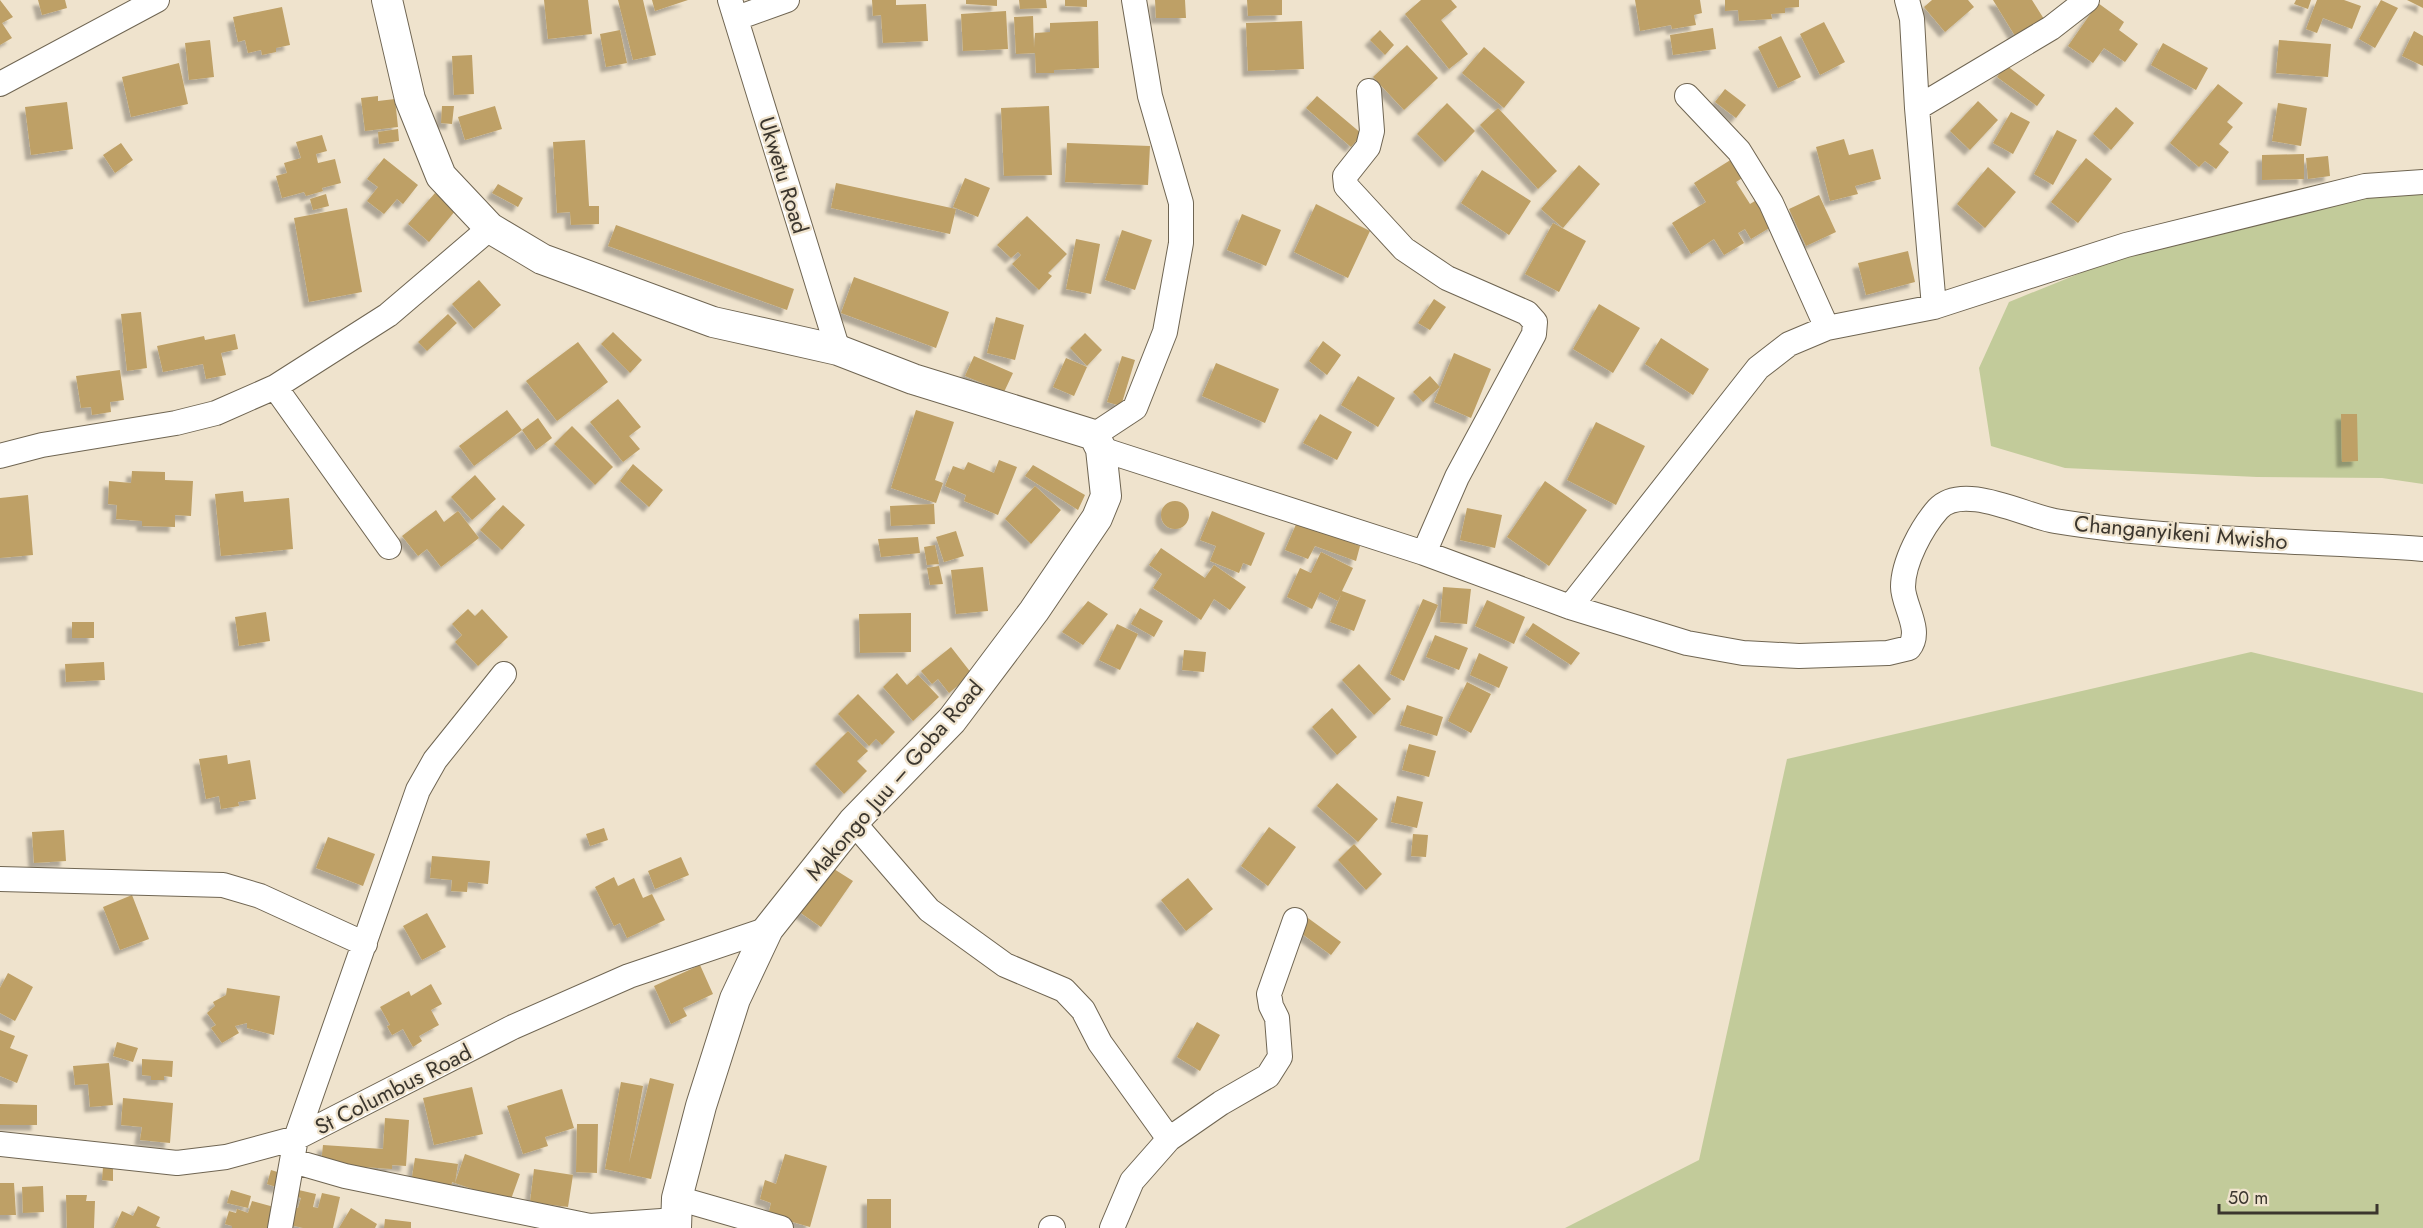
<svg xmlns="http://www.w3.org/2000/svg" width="2423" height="1228" font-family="Jost,sans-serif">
  <defs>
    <filter id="shadow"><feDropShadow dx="-5.5" dy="5.5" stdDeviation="1.5" flood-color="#0004"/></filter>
  </defs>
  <rect width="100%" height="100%" fill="#efe3cd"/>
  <path fill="#c2cb9a" d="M2423 186V484L2382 478 2257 477 2065 468 1991 446 1979 368 2009 302 2147 246 2354 187Z
    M2251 652 2423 693V1228H1565L1699 1160 1787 759Z"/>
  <path fill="#bea066" filter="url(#shadow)" d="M0 0 13 17 2 23 12 38 0 45Z
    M38 0H65L67 8 42 15Z
    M544 0H588L592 34 548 39Z
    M618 0H643L656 55 633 60Z
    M652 0H688L655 11Z
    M872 0H896V5L926 4 928 41 883 43 881 15 873 16Z
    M966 0H997V6L966 4Z
    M1019 0H1046L1047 8 1020 9Z
    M1065 0H1087V7L1065 6Z
    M1155 0H1185L1186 18H1156Z
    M1247 0H1282V15L1248 16Z
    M1421 0H1451L1457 7 1441 20 1468 54 1449 69 1405 14Z
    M1635 0H1700L1702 13 1694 15 1696 25 1672 29 1671 25 1640 31Z
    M1725 0H1799V7L1785 8V13L1771 14 1772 19 1739 21 1738 10 1725 11Z
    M1932 0H1968L1974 7 1945 32 1924 7Z
    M1993 0H2032L2049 27 2020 44Z
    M2296 0H2311L2308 9 2294 4Z
    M2317 0H2344L2361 6 2352 29 2323 18 2317 33 2306 29Z
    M2381 0 2398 8 2375 48 2359 39Z
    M2407 0H2423V8Z
    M2098 3 2124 22 2119 30 2138 44 2125 62 2104 48 2093 63 2068 46Z
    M282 7 290 45 276 48V52L262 55 261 50 248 53 245 40 238 42 233 17Z
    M1006 11 1008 49 963 51 961 14Z
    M1033 16 1034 48 1035 33 1050 32V23L1098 21 1099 68 1054 70V73H1036L1035 53 1016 54 1014 17Z
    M1302 21 1304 69 1248 71 1246 23Z
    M1824 22 1845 62 1820 75 1800 34Z
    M1713 28 1716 49 1673 55 1670 35Z
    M620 30 627 63 606 67 600 34Z
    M1380 30 1394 45 1385 55 1370 40Z
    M2414 31 2423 36V66L2402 56Z
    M1781 36 1801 77 1778 88 1758 47Z
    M210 40 214 77 189 80 185 43Z
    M2279 40 2331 44 2328 77 2276 73Z
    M2163 43 2208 68 2196 90 2151 65Z
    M1407 45 1438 78 1404 110 1373 77Z
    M1484 47 1525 82 1504 108 1462 73Z
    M472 55 474 94 454 95 452 56Z
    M179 63 188 104 131 117 122 77Z
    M2006 65 2045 95 2037 106 1997 77Z
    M2218 84 2243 103 2227 122 2233 127 2219 144 2229 152 2216 169 2205 161 2199 167 2170 143Z
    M1725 89 1746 105 1736 118 1715 102Z
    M378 96V101L395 99 398 127 365 131 361 98Z
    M1317 96 1362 134 1351 147 1306 108Z
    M1978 101 1998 120 1970 150 1950 131Z
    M67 102 73 149 31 155 25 107Z
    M1447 103 1475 131 1445 162 1417 134Z
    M2278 103 2307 108 2301 146 2272 141Z
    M442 106H454L452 124 441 123Z
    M495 106 502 129 465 140 458 117Z
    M1049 106 1052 175 1004 176 1001 108Z
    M2116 107 2134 123 2111 150 2093 134Z
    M1498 108 1557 171 1538 189 1480 125Z
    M2011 112 2030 122 2013 154 1993 143Z
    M398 129 399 141 379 144 378 132Z
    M2057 130 2077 140 2053 185 2034 174Z
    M322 135 327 151 316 154 318 163 335 159 341 183 322 188 323 191 306 196 304 192 282 198 276 176 287 173 284 163 301 158 296 142Z
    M1844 139 1849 155 1873 149 1881 179 1855 186 1858 194 1830 201 1816 147Z
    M585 140 589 206H599V224L571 225 570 212 557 213 553 142Z
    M121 143 133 160 115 173 103 155Z
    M1067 143 1150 146 1148 185 1065 182Z
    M2304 154V179L2262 180V155Z
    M2328 156 2330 176 2308 179 2306 158Z
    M384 158 418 185 403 204 397 199 384 214 367 201 378 187 367 179Z
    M2086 158 2112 179 2078 223 2051 202Z
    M1732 159 1744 177 1736 182 1750 204 1760 198 1776 224 1751 239 1745 229 1738 233 1744 243 1724 255 1714 239 1691 254 1672 223 1706 202 1694 183Z
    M1579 165 1600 184 1563 228 1541 209Z
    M1988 167 2016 192 1985 228 1957 204Z
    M1482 170 1531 201 1509 235 1461 203Z
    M965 178 990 188 978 217 953 207Z
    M836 183 956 209 950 234 831 208Z
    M498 184 523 198 518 207 492 193Z
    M435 193 456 210 429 242 408 224Z
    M326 194 329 206 313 210 310 199Z
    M1819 195 1836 232 1806 246 1789 209Z
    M1316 204 1370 231 1348 278 1294 252Z
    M347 208 362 292 309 302 294 218Z
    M1242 214 1281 230 1266 266 1227 250Z
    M1027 216 1067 254 1048 273 1052 276 1039 290 1012 264 1021 255 1018 252 1011 258 997 245Z
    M1553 223 1586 241 1559 292 1525 274Z
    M616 225 794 289 787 310 608 246Z
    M1122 230 1152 240 1135 290 1105 280Z
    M1076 239 1100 244 1091 294 1066 289Z
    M1908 251 1915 282 1866 295 1858 263Z
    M854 277 949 312 936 348 841 313Z
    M479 280 501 305 474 329 452 304Z
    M1434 299 1446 307 1430 330 1418 323Z
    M1599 304 1640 328 1613 373 1573 349Z
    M141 312 147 368 127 371 121 314Z
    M448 314 457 323 427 351 418 342Z
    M996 317 1024 325 1015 360 987 353Z
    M613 332 642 360 630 373 601 344Z
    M1085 333 1102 350 1087 366 1070 348Z
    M235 334 238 349 221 353 226 375 206 379 203 364 163 372 157 346 204 336 205 340Z
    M1661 338 1709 369 1693 395 1645 364Z
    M1323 341 1341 355 1327 375 1309 361Z
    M578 342 608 382 557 421 526 381Z
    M1454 353 1491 369 1471 418 1434 402Z
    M974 356 1013 373 1004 392 965 376Z
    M1122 356 1135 360 1121 406 1107 402Z
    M1066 358 1087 367 1074 396 1053 387Z
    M1216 363 1279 389 1265 423 1202 396Z
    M120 370 124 400 110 402 111 412 92 415 91 407 81 408 76 376Z
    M1358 376 1395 398 1378 427 1341 405Z
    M1430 376 1440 387 1423 402 1413 392Z
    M618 399 641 427 629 436 640 449 623 462 590 422Z
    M507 410 522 430 474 466 459 446Z
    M916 410 954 422 935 480 943 483 936 503 891 488Z
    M1320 414 1352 432 1337 460 1303 443Z
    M2341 414H2357L2358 461 2342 462Z
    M538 418 552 438 536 450 522 430Z
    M1596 422 1645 446 1616 505 1567 480Z
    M572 426 613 467 595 485 554 444Z
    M999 460 1017 467 998 515 964 501 966 495 945 486 953 466 964 470 968 462 994 473Z
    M633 464 663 490 649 507 620 481Z
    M1033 465 1085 495 1078 510 1025 476Z
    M132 471 165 472V480L193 481 191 516 175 515V527L142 526V521L116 519 117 505 108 504 109 481 131 483Z
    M475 475 496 499 472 520 451 497Z
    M1545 481 1587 510 1549 566 1507 537Z
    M1035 486 1061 510 1031 544 1005 519Z
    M243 491 244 502 289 498 293 549 221 556 215 494Z
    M28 495 33 555 0 558V498Z
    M1161 515a14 14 0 1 1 28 0a14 14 0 1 1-28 0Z
    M934 504 935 524 891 526 890 506Z
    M503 505 525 525 502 550 480 530Z
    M1467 508 1502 515 1495 548 1460 540Z
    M436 510 444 522 458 511 479 538 441 567 427 549 418 556 402 536Z
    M1212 511 1265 533 1251 566 1243 563 1239 573 1210 561 1216 546 1200 540Z
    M1297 522 1360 546 1356 561 1315 546 1308 559 1285 550Z
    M956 531 964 556 944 562 936 537Z
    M918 537 920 553 881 557 878 539Z
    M935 545 939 564 927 565 924 547Z
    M1161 548 1205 578 1214 565 1246 587 1230 610 1214 599 1201 620 1153 588 1162 574 1149 565Z
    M1321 552 1353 568 1342 591 1366 600 1354 631 1330 622 1341 595 1338 601 1320 592 1312 609 1287 597 1300 568 1311 573Z
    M939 566 943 584 930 585 927 568Z
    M983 567 988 611 956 614 951 570Z
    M1443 587 1471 589 1467 624 1440 622Z
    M1423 599 1438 605 1404 681 1390 674Z
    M1487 600 1525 617 1514 644 1475 626Z
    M1088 601 1108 614 1083 645 1062 632Z
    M1140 608 1163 621 1154 637 1131 624Z
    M468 609 475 616 482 609 508 637 478 666 455 642 462 635 452 624Z
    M266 612 270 641 239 646 235 617Z
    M911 613V652L860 653 859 614Z
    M72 622H94V638H72Z
    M1533 623 1580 653 1571 665 1525 635Z
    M1117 624 1138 634 1120 670 1099 660Z
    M1435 635 1468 648 1459 670 1426 657Z
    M951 647 972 674 949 693 938 679 932 684 921 671Z
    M1184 650 1206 652 1204 672 1182 670Z
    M1479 653 1508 667 1499 688 1470 675Z
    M104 662 105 680 66 682 65 664Z
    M1359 664 1391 699 1374 715 1342 680Z
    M897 673 907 685 918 675 939 697 913 721 883 687Z
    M1467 682 1491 694 1471 733 1448 721Z
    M858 694 895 732 882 745 876 739 869 746 838 714Z
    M1407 705 1443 717 1437 736 1400 725Z
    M1332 708 1357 737 1337 755 1312 727Z
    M848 731 868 751 857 761 867 771 844 794 815 764Z
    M1409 744 1436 751 1429 777 1402 770Z
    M227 755 228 764 250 760 256 799 238 802 239 806 221 809 219 796 206 799 199 759Z
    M1337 783 1378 819 1358 842 1317 806Z
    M1397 796 1423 802 1417 828 1391 822Z
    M1269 827 1296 847 1268 886 1241 866Z
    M604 828 608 840 590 846 586 834Z
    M64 830 66 861 34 863 32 832Z
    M1413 834 1428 835 1426 857 1411 856Z
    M328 837 375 854 363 886 316 868Z
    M1354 844 1382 874 1366 890 1338 860Z
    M432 856 490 861 488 884 468 882 467 892 451 891 452 880 430 878Z
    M681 857 689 875 655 889 648 871Z
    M834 869 853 881 821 927 795 909 813 882 821 887Z
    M614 877 618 886 634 878 643 898 652 894 665 920 627 938 620 923 614 926 595 887Z
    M1188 878 1213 909 1186 931 1161 900Z
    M132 895 149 939 120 950 103 907Z
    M427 913 446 947 422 960 403 926Z
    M1308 918 1341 942 1331 955 1298 931Z
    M700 965 713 994 683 1008 687 1016 671 1024 654 986Z
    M8 973 33 987 15 1021 0 1013V988Z
    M431 984 442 1004 431 1010 439 1025 419 1036 422 1041 413 1047 403 1029 392 1035 387 1026 390 1025 380 1007 409 991 411 996Z
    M227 988 280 996 274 1035 247 1028V1023L235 1026 239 1033 222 1043 211 1028 216 1025 207 1013 215 1006 213 1002 226 995Z
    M1197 1022 1220 1035 1200 1071 1177 1057Z
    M0 1030 15 1036 10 1048 28 1055 17 1083 0 1076Z
    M117 1042 138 1048 133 1062 113 1056Z
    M142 1059 173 1061 172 1077 164 1076V1080H151V1076L142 1075Z
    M109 1063 113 1105 90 1107 88 1084 75 1085 73 1066Z
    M650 1078 674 1084 651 1179 605 1169 621 1082 643 1086 629 1163Z
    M472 1087 483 1134 434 1145 423 1098Z
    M562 1089 574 1128 545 1137 548 1146 523 1154 507 1106Z
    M123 1098 173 1103 170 1143 140 1140 142 1127 121 1125Z
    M0 1104 37 1105V1125H0Z
    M385 1118 409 1120 406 1166 392 1165V1169L321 1164 323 1145 383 1149Z
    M577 1124H598L597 1173 576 1172Z
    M465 1154 520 1174 510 1202 455 1183Z
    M785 1154 827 1166 810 1227 768 1215 771 1203 760 1199 765 1180 776 1184Z
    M415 1158 458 1164 455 1183 452 1182 451 1189 411 1183Z
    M103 1167 113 1168V1181L102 1180Z
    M534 1169 573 1175 568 1207 530 1202Z
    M271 1170 284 1174 279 1188 267 1184Z
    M0 1183H14L16 1215H0Z
    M43 1186 44 1212 23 1213 22 1187Z
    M290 1188 316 1194 313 1207 318 1208 322 1193 340 1197 333 1228H303L286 1224 290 1206 298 1208 301 1198 288 1195Z
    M231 1190 251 1196 248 1208 227 1203Z
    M66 1195H87L86 1201H95L94 1228H67Z
    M867 1199H891V1228H867Z
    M252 1201 274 1207 267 1228H232V1226L225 1224 229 1211 236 1213 237 1209 248 1213Z
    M138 1206 160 1217 156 1226 161 1228H114L122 1211 133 1216Z
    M351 1208 377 1224 375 1228H339Z
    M385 1219 411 1222V1228H384Z"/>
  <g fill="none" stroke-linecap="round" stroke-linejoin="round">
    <defs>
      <path id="minor" d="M730 0 838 350
        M1907 0 1912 19 1917 108 1934 307
        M737 18 787 0
        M0 84 157 0
        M1369 91 1372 131 1368 147 1345 176 1346 186 1404 249 1447 278 1527 313 1535 322 1534 334 1457 477 1424 553
        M1687 96 1739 151 1771 203 1827 328
        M1917 108 2051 28 2087 0
        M275 387 389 547
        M1094 435 1135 408 1165 332 1181 243V203L1150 96 1134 0
        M1101 449 1424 553 1570 607 1687 643 1743 653 1799 656 1888 653 1909 648C1923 631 1903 605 1903 587 1903 562 1922 527 1938 509 1963 482 2025 516 2055 521 2177 541 2300 540 2423 549
        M0 456 42 445 176 423 216 413 275 387 388 315 490 228
        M1570 607 1758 368 1789 344 1827 328 1934 307 2126 245 2365 186 2423 182
        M853 822 929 910 1005 965 1064 990 1083 1010 1100 1043 1169 1139
        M0 879 223 885 260 896 365 944
        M0 1144 177 1163 226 1157 296 1138 513 1027 629 976 768 929
        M293 1161 345 1176 590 1226 676 1220
        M677 1198 781 1228
        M280 1228 296 1138 418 790 435 760 504 674
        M1051 1228H1053
        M1112 1228 1132 1181 1169 1139 1221 1103 1268 1076 1280 1057 1277 1018 1271 1006 1269 994 1295 920"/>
      <path id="tertiary" d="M387 0 410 99 441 176 490 228 542 259 713 322 838 350 913 379 1094 435 1101 449 1106 496 1097 518 1034 611 952 720 853 822 768 929 735 999 701 1106 677 1198 676 1228"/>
    </defs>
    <use href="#minor" stroke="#6f6552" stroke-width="26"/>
    <use href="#tertiary" stroke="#6f6552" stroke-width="32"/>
    <use href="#minor" stroke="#fff" stroke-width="24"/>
    <use href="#tertiary" stroke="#fff" stroke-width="30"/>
  </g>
  <g text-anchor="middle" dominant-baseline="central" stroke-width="4.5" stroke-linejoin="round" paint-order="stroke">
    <g font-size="22" fill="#3b362e" stroke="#efe3cd">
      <text transform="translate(784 175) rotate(73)">Ukwetu Road</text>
      <text transform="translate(2181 532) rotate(5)">Changanyikeni Mwisho</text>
      <text transform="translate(894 780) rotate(-49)">Makongo Juu – Goba Road</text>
      <text transform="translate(393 1089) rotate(-27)">St Columbus Road</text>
    </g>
  </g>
  <path d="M2219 1204v9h158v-9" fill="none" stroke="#3b362e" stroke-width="3"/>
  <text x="2228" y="1204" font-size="18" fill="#3b362e" stroke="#efe3cd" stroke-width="4.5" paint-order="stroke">50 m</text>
</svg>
